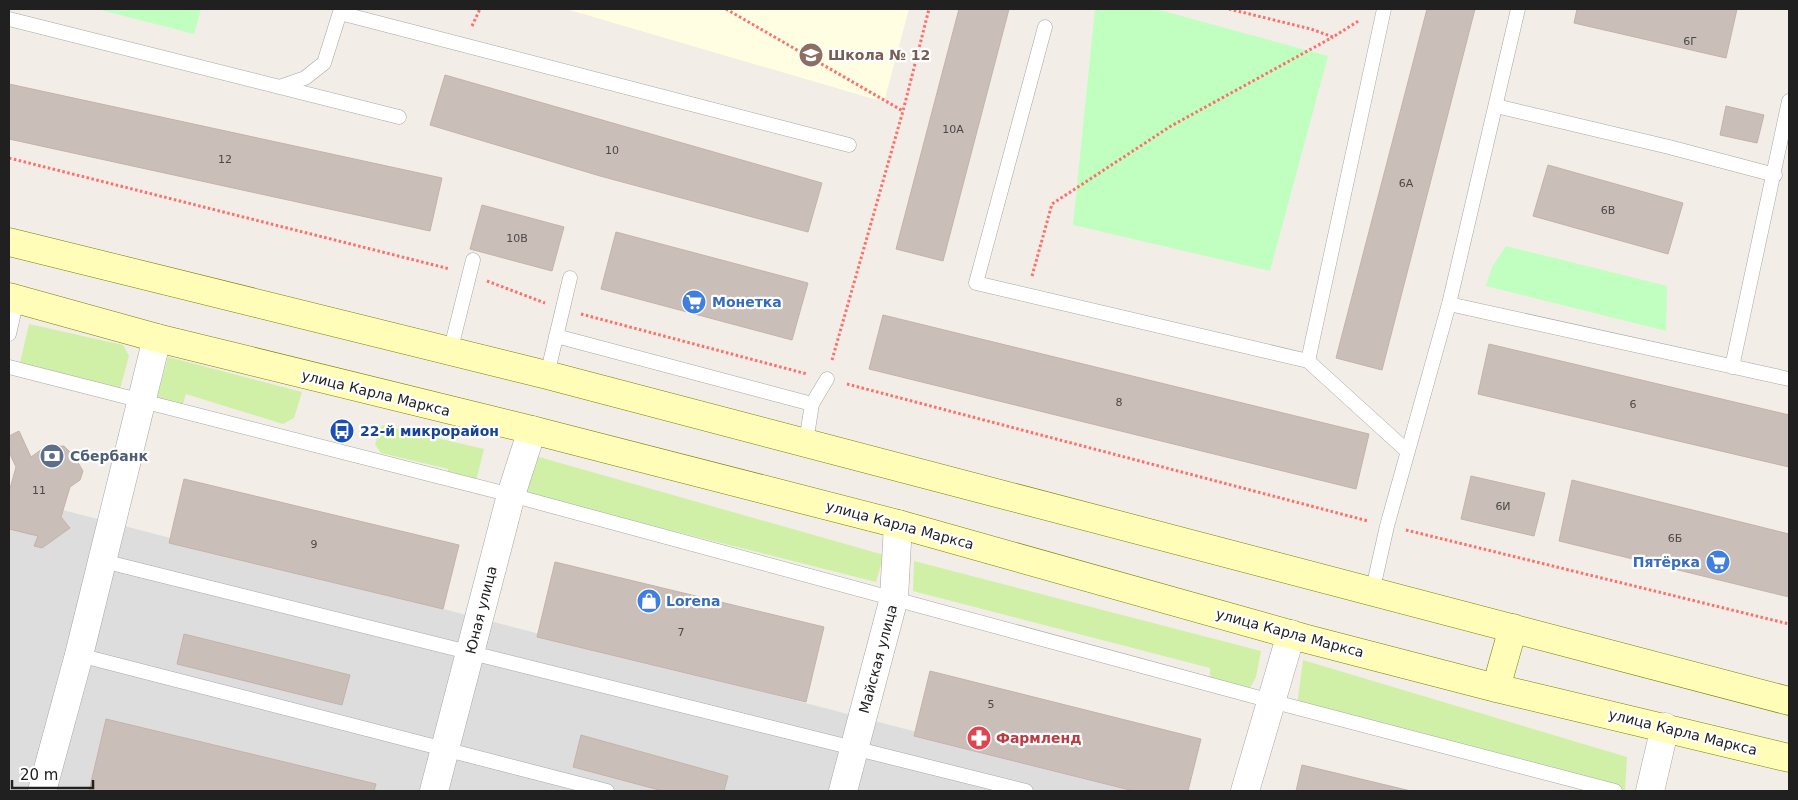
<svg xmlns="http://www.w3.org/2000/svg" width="1798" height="800" font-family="'DejaVu Sans',sans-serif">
  <rect width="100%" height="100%" fill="#f2ede6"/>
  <path fill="#dedddd" d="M9 496 1144 791H9Z"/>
  <path fill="#fffde2" d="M566 9H909L884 102Z"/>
  <path fill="#d1f0a7" d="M29 324 123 345 129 356 120 389 19 367Z
    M168 357 302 392 294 418 283 424 186 394 180 413 157 398Z
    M382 425 484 449 475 485 466 491 449 487 446 482 448 469 381 453 375 444Z
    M532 455 884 555 876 582 522 493Z
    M914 561 1261 651 1256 677 1249 690 1210 681V668L913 591Z
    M1303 660 1627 757 1625 791H1612L1297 705Z"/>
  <path fill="#c0ffc0" d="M97 9H201L194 34Z
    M1095 9H1156L1328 56 1270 271 1073 225Z
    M1506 246 1667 286 1666 331 1486 286 1492 267Z"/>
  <path fill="#cabfb8" stroke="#c5b2a7" d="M959 9H1009L943 261 896 249Z
    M1427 9H1475L1382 370 1336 358Z
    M1577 9H1737L1726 58 1574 23Z
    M445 75 822 183 808 232 600 176 430 125Z
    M9 84 442 178 430 231 9 139Z
    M1726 106 1764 115 1757 143 1720 135Z
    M1548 165 1683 203 1668 254 1533 216Z
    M482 205 564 227 552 271 470 249Z
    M616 232 808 283 792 340 601 289Z
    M883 315 1369 434 1356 489 869 369Z
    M1489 344 1789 415V467L1478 394Z
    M19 431 31 457 45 447 64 446 74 456 83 471 80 480 70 487 61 517 70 528 42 548 34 546 38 536 9 529V492L16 467 9 452V436Z
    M1471 476 1545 493 1534 536 1461 519Z
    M184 479 459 545 443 609 169 543Z
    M1572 480 1789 534V597L1559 541Z
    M555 562 824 627 806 702 537 637Z
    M184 634 350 675 342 705 177 664Z
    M930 671 1201 739 1188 791H1134L914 736Z
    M106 719 376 784 374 791H89Z
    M581 735 728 776 724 791H663L573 767Z
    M1302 765 1411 791H1296Z"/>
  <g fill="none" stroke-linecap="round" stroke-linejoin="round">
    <defs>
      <path id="lane" d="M340 13 849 145
        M9 19 399 117
        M1045 27 976 283 1308 361 1407 451
        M279 87 305 78 324 63 341 9
        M1496 106 1669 147 1775 175
        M1449 304 1789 379
        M9 334 17 299
        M556 336 812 404
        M450 352 473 260
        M1308 361 1384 9
        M9 367 511 495 1271 701 1615 791
        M1732 367 1789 101
        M547 375 570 278
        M806 442 812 404 827 379
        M103 561 1026 791
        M1372 593 1387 526 1449 304 1518 9
        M79 655 607 791"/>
      <path id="street" d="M42 791 79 655 157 338
        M434 791 511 495 532 430
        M843 791 894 598 898 524
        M1245 791 1291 634
        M1650 791 1665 727"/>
      <path id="secondary" d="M9 242 547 375 1789 701
        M9 297 157 338 532 430 898 524 1307 639 1496 688 1789 758
        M1496 688 1513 628"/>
    </defs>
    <use href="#lane" stroke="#a7a7a7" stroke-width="15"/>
    <use href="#street" stroke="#a7a7a7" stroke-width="29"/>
    <use href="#secondary" stroke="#7b7f00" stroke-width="29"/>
    <path stroke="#ff6e6a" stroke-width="3" stroke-dasharray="2.5 2.5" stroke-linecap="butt" d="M726 9 903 111
      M1229 9 1311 29 1333 37 1360 20
      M472 26 480 9
      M9 158 450 269
      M1032 276 1052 204 1171 126 1333 37
      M487 281 545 303
      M581 314 807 374
      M832 360 903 111 929 9
      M847 384 1368 521
      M1406 530 1789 624"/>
    <use href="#lane" stroke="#fff" stroke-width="14"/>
    <use href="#street" stroke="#fff" stroke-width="28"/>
    <use href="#secondary" stroke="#fffdb7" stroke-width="28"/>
  </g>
  <defs>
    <symbol id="school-disc" viewBox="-11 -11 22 22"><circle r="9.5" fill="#8d6e63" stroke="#fff"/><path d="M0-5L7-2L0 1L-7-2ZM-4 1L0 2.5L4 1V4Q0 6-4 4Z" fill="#fff"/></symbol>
    <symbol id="supermarket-disc" viewBox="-11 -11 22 22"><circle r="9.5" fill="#3f7fe0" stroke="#fff"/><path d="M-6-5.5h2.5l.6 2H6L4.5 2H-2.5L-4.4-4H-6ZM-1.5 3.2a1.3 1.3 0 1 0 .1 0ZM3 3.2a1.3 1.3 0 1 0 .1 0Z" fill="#fff"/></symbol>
    <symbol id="bus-disc" viewBox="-11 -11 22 22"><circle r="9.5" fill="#1a4fb4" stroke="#fff"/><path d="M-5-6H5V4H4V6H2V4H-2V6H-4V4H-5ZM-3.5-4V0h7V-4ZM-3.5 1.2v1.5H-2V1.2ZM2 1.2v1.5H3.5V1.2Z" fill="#fff"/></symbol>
    <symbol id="bank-disc" viewBox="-11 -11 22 22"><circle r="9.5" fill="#5c6f8a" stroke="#fff"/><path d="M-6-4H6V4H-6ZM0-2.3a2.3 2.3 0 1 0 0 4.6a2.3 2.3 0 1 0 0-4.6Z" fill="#fff"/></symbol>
    <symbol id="shop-disc" viewBox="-11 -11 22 22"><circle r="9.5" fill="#3f7fe0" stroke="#fff"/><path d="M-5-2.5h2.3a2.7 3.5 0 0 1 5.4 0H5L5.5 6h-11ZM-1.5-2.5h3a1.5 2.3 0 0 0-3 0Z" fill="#fff"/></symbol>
    <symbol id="pharmacy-disc" viewBox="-11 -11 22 22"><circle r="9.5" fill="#e0444e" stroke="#fff"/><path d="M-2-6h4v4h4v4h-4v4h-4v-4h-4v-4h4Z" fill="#fff"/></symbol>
  </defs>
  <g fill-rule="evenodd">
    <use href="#school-disc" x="797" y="41" width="28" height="28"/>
    <use href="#supermarket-disc" x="680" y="288" width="28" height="28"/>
    <use href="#bus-disc" x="328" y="417" width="28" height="28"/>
    <use href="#bank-disc" x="38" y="442" width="28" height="28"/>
    <use href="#supermarket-disc" x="1704" y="548" width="28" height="28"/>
    <use href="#shop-disc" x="635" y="587" width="28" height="28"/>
    <use href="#pharmacy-disc" x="965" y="724" width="28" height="28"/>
  </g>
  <g text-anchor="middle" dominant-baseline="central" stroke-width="4.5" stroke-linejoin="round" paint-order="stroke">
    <g font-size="11" fill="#4a4846">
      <text x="1690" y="41">6Г</text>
      <text x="953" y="129">10А</text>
      <text x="612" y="150">10</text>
      <text x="225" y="159">12</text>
      <text x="1406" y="183">6А</text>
      <text x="1608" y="210">6В</text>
      <text x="517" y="238">10В</text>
      <text x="1119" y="402">8</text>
      <text x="1633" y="404">6</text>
      <text x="39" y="490">11</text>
      <text x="1503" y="506">6И</text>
      <text x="1675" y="538">6Б</text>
      <text x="314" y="544">9</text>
      <text x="681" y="632">7</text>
      <text x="991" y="704">5</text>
    </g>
    <g font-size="14" font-weight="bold" fill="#785e54" stroke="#fff" text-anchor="start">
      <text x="828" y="55">Школа № 12</text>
    </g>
    <g font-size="14" font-weight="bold" fill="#366cbe" stroke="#fff" text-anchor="start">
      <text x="712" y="302">Монетка</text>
      <text x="1700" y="562" text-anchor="end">Пятёрка</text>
      <text x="666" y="601">Lorena</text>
    </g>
    <g font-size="14" fill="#202020" stroke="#fff">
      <text transform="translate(376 393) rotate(14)">улица Карла Маркса</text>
      <text transform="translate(900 525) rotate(15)">улица Карла Маркса</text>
      <text transform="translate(481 610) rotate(-76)">Юная улица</text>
      <text transform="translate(1290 633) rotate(15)">улица Карла Маркса</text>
      <text transform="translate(878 659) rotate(-75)">Майская улица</text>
      <text transform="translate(1683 732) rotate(14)">улица Карла Маркса</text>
    </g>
    <g font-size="14" font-weight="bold" fill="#164399" stroke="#fff" text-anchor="start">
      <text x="360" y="431">22-й микрорайон</text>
    </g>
    <g font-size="14" font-weight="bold" fill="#4e5e75" stroke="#fff" text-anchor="start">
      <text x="70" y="456">Сбербанк</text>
    </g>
    <g font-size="14" font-weight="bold" fill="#be3a42" stroke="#fff" text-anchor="start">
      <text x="996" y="738">Фармленд</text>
    </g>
  </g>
  <rect width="1798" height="800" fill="none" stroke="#202020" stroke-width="20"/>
  <path d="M12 780v8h81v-8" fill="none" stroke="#202020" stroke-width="2.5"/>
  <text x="20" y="780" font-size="15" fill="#202020" stroke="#ffffff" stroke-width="4" paint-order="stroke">20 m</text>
</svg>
